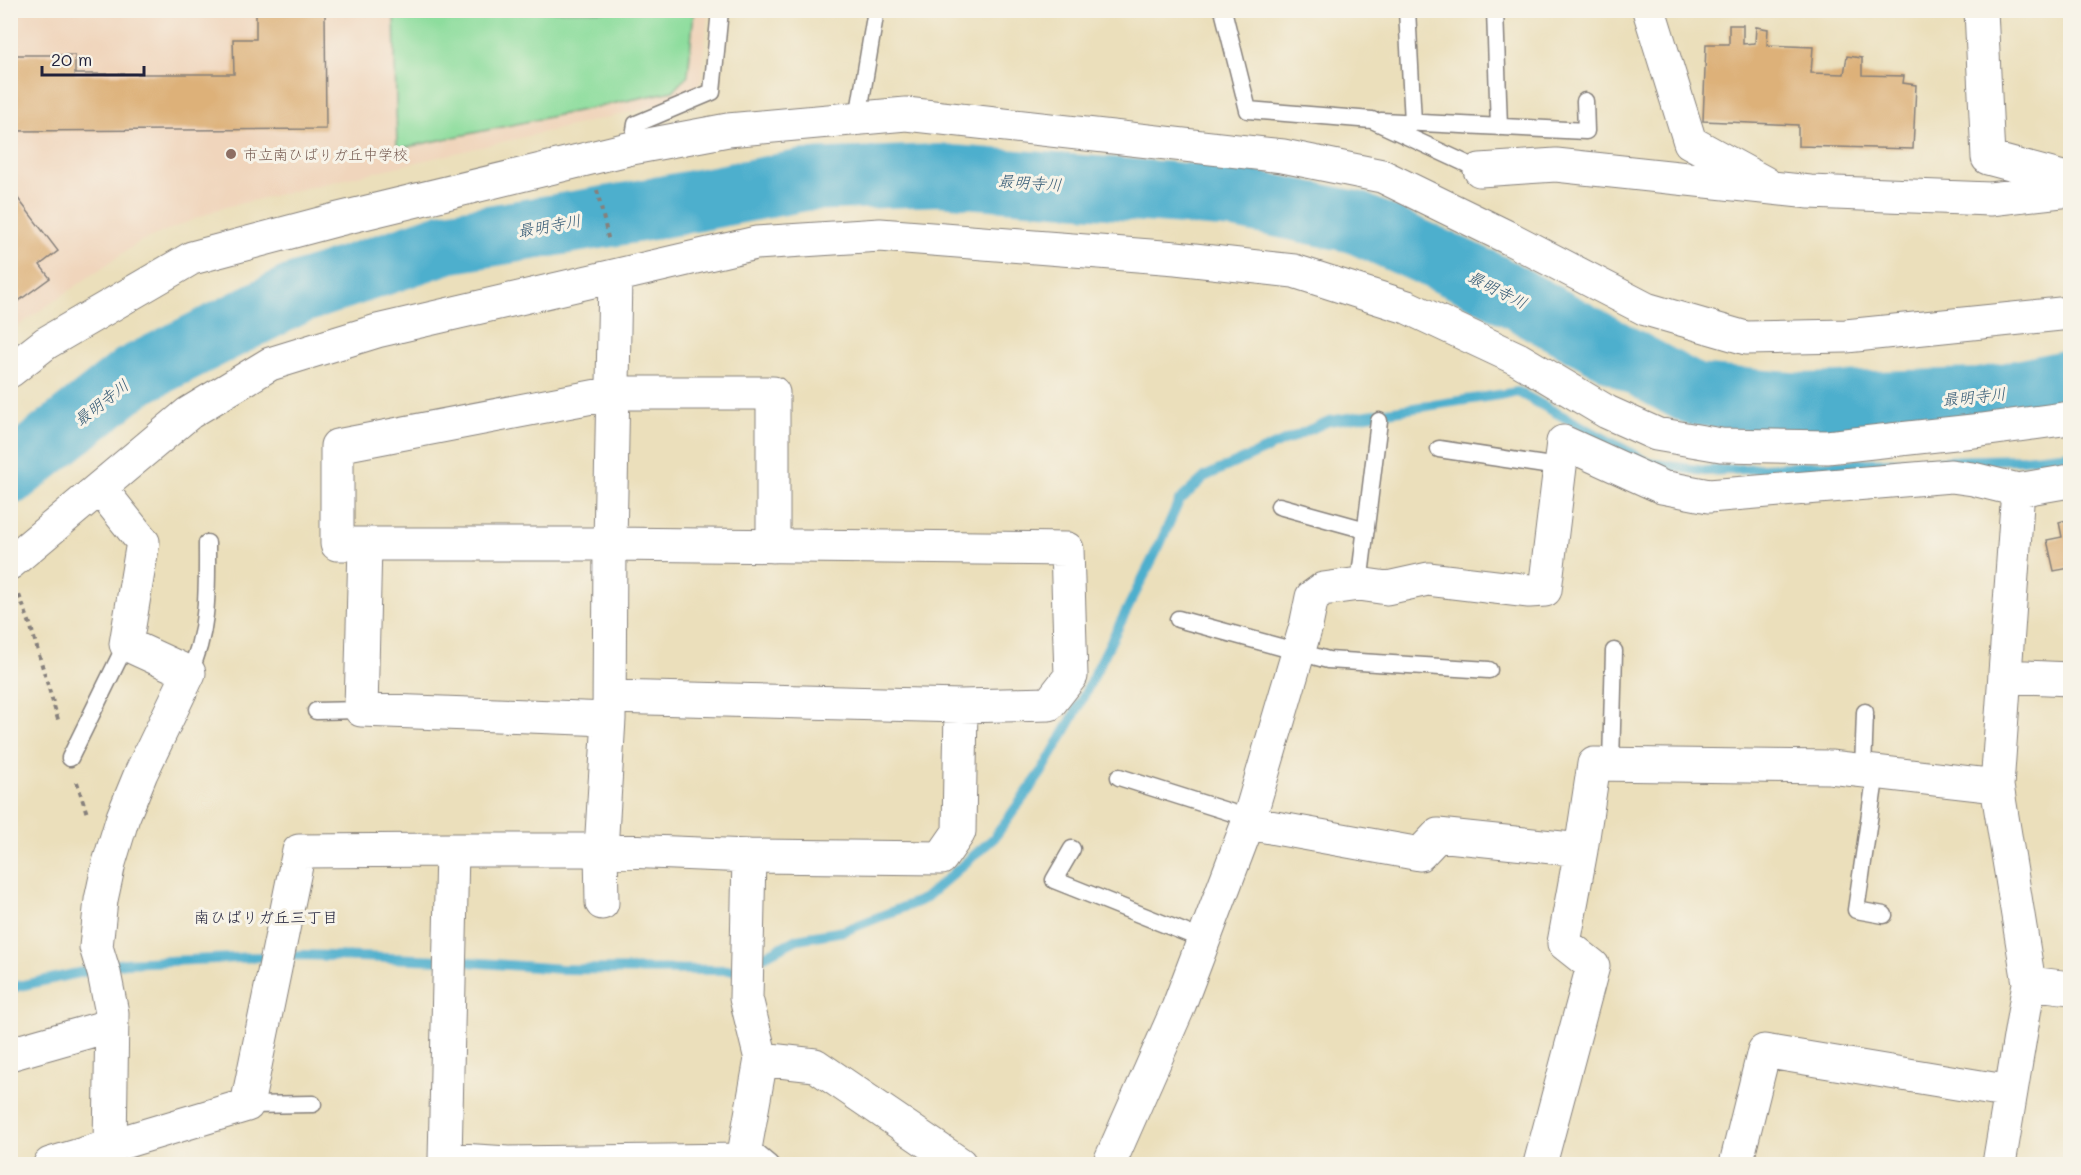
<svg xmlns="http://www.w3.org/2000/svg" width="2081" height="1175" font-family="Mali,'Klee One',sans-serif">
  <rect width="100%" height="100%" fill="#f7f3e8"/>
  <filter id="ink" filterUnits="userSpaceOnUse"><feTurbulence type="fractalNoise" baseFrequency=".0167" numOctaves="2"/><feDisplacementMap in="SourceGraphic" scale="12" xChannelSelector="R" yChannelSelector="G"/><feConvolveMatrix kernelMatrix="1 2 1 2 8 2 1 2 1" color-interpolation-filters="sRGB"/></filter>
  <filter id="wash" filterUnits="userSpaceOnUse"><feTurbulence type="fractalNoise" baseFrequency=".008" numOctaves="4" result="noise"/><feDisplacementMap in="SourceGraphic" scale="24" xChannelSelector="R" yChannelSelector="G"/><feGaussianBlur stdDeviation="1.35" result="paint"/><feColorMatrix in="noise" values="0 0 0 0 0 0 0 0 0 0 0 0 0 0 0 0 0 1.4 0 .05"/><feComposite in="paint" operator="in"/></filter>
  <g filter="url(#wash)">
    <rect width="100%" height="100%" fill="#ebdfbb"/>
    <path fill="#f0d5bc" d="M11 11H708L701 82 682 100 221 208 139 242 11 331Z"/>
    <path fill="#8ddd9d" stroke="#58806c" stroke-width="1.5" d="M394 11H694L688 75 673 91 397 149Z"/>
    <g fill="none" stroke-linecap="round" stroke-linejoin="round">
      <path stroke="#4eafcd" stroke-width="10" d="M10 988 124 963 304 955 442 960 561 969 737 970 797 939 844 931 924 899 994 838 1041 773 1073 717 1160 544 1179 501 1206 476 1329 421 1518 392 1649 463 1705 471 1864 463 2023 459 2070 454"/>
      <path stroke="#4eafcd" stroke-width="62" d="M10 474 132 377 294 295 446 243 635 212 805 180 939 175 1236 198 1355 222 1483 280 1694 395 1803 404 1980 399 2070 380"/>
    </g>
    <g id="blocks">
      <path fill="#ddb179" d="M256 10H325L326 129 10 131V55H75V74H234L233 39H256Z
        M1729 25H1743V44L1755 43 1756 27 1768 29 1767 45 1813 47 1811 73 1844 74 1847 56 1862 58V75L1904 76 1903 83 1916 85 1913 149 1798 146V125L1703 121 1706 44H1729Z
        M10 188 58 251 40 265 50 278 10 307Z
        M2070 519V568L2054 571 2047 540 2062 537 2059 522Z"/>
    </g>
  </g>
  <g filter="url(#ink)">
    <use href="#blocks" fill-opacity="0" stroke="#86807b" stroke-width="1.5"/>
    <g fill="none" stroke-linecap="round" stroke-linejoin="round">
      <defs>
        <path id="service" d="M1223 10 1248 110 1372 120 1480 170
          M1407 10 1413 122
          M1495 10 1499 127
          M858 118 876 10
          M1381 121 1586 131 1585 101
          M632 148 636 124 712 92 720 10
          M1439 449 1558 467
          M1279 506 1366 530
          M1359 584 1379 421
          M1178 619 1328 660 1489 670
          M189 673C209 632 207 588 207 543
          M316 711 361 710
          M70 758 126 644
          M1611 763 1614 651
          M1863 770 1865 712
          M1876 772 1856 910 1884 915
          M1119 777 1239 815 1248 823
          M1072 849 1054 880 1204 940
          M247 1105 313 1104
          M746 1144 770 1164"/>
        <path id="minor" d="M1649 10 1690 142 1765 183
          M1981 10 1988 158 2070 180
          M1480 170 1556 165 1810 192 1990 199 2070 190
          M10 371 46 343 192 258 339 219 632 148 728 130 906 114 1283 156 1382 176 1511 239 1646 309 1746 338 1846 336 2070 313
          M100 488 143 542 126 644 189 673 141 773 123 817 109 863 101 900 96 947 104 973 112 1013 110 1146
          M365 544H610L609 719
          M10 563 189 413 270 364 377 331 756 243 880 235 1176 258 1294 271 1407 307 1518 359 1607 412 1656 434 1721 445 1827 447 1982 430 2070 418
          M2005 676 2070 679
          M610 697 961 706 1049 704 1071 676 1067 549 610 544 615 277
          M1248 823 1420 854 1438 835 1581 850
          M452 850H601L749 856
          M602 903 601 850 609 719 361 710 365 544H337V446L613 393H773V546
          M2029 983 2070 988
          M10 1054 112 1025
          M50 1164 247 1105 299 851 452 850 445 1159 508 1163 743 1160 761 1059
          M960 1164 815 1065 761 1059 746 998 749 856 941 858 959 832 961 706
          M1109 1164 1178 1008 1248 823 1306 626 1312 597 1323 589 1359 584 1387 588 1428 579 1529 591 1545 590 1563 442 1662 487 1709 496 1951 476 1973 479 2018 490
          M1540 1164 1593 966 1564 943 1581 850 1594 764 1830 767 1997 786
          M1736 1164 1764 1051 2011 1092
          M1999 1164 2029 983 1997 786 2018 490 2070 481"/>
      </defs>
      <use href="#service" stroke="#86807b" stroke-width="19"/>
      <use href="#minor" stroke="#86807b" stroke-width="35"/>
      <path stroke="#86807b" stroke-width="4" stroke-dasharray="4.5 4.5" stroke-linecap="butt" d="M597 190 609 242
        M19 595 30 624 59 723
        M77 782 87 814"/>
      <use href="#service" stroke="#fff" stroke-width="16"/>
      <use href="#minor" stroke="#fff" stroke-width="33"/>
    </g>
  </g>
  <circle fill="#8d6e63" stroke="#f7f3e8" stroke-width="2" cx="231" cy="154" r="6"/>
  <g text-anchor="middle" dominant-baseline="central" stroke-width="6" stroke-linejoin="round" paint-order="stroke">
    <g font-size="15" fill="#785e54" stroke="#f7f3e8" text-anchor="start">
      <text x="243" y="154">市立南ひばりガ丘中学校</text>
    </g>
    <g font-size="16" font-style="italic" fill="#345a75" stroke="#f7f3e8">
      <text transform="translate(1030 182) rotate(4)">最明寺川</text>
      <text transform="translate(549 225) rotate(-10)">最明寺川</text>
      <text transform="translate(1498 289) rotate(27)">最明寺川</text>
      <text transform="translate(1974 396) rotate(-6)">最明寺川</text>
      <text transform="translate(101 402) rotate(-38)">最明寺川</text>
    </g>
    <g font-size="16" fill="#22223b" stroke="#f7f3e8">
      <text x="266" y="916">南ひばりガ丘三丁目</text>
    </g>
  </g>
  <rect width="2081" height="1175" fill="none" stroke="#f7f3e8" stroke-width="36"/>
  <path d="M42 66v9h102v-9" fill="none" stroke="#22223b" stroke-width="3"/>
  <text x="51" y="66" font-size="18" fill="#22223b" stroke="#f7f3e8" stroke-width="4.5" paint-order="stroke">20 m</text>
</svg>
